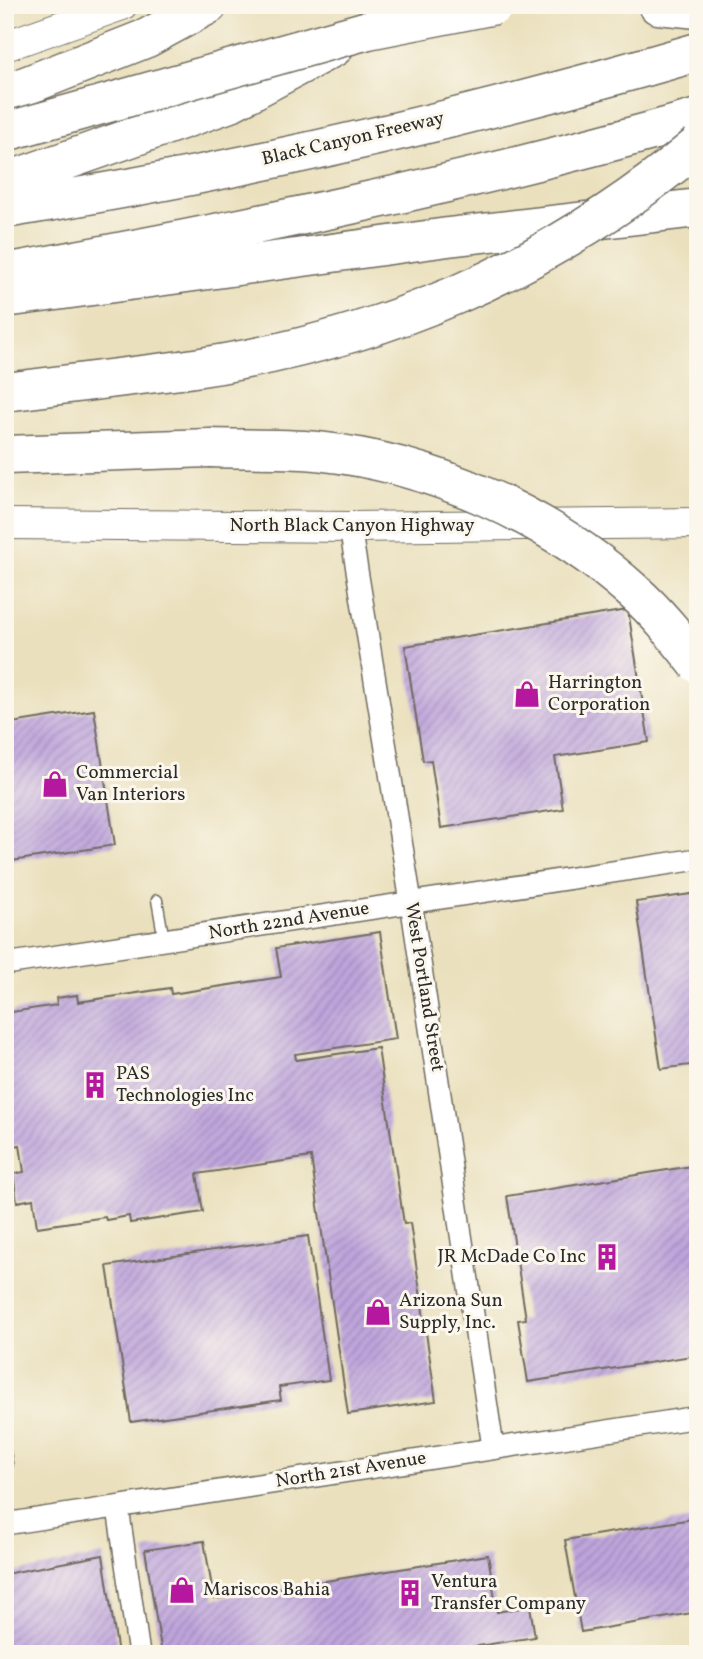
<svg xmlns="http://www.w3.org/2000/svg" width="703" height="1659" font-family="Vollkorn,serif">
  <defs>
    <pattern id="building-hatch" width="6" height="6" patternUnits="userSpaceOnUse" patternTransform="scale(1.75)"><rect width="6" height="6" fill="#bfa5dd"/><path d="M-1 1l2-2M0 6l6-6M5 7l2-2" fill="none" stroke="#9b87b3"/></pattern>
  </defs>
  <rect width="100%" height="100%" fill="#fbf7ec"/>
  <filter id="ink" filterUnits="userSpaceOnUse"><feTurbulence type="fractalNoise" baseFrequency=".0143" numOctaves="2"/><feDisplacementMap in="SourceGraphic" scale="14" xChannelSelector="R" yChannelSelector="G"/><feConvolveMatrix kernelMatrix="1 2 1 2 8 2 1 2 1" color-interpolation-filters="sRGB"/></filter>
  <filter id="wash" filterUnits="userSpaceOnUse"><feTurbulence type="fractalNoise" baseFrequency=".00686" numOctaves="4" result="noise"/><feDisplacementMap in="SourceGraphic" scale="28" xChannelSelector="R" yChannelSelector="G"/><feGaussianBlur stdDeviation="1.57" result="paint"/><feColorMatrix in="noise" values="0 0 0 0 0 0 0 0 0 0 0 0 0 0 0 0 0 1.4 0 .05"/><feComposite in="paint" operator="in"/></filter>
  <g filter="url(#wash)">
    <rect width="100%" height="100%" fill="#eae0bd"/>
    <g id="blocks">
      <path fill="url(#building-hatch)" d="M628 610 649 742 555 757 563 809 441 828 431 760 423 761 405 646Z
        M94 710 115 845 5 862V724Z
        M698 893V1064L661 1069 636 902Z
        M380 932 396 1039 295 1054 296 1060 378 1048 404 1224 410 1223 436 1401 348 1414 311 1157 197 1174 203 1212 130 1223 129 1216 106 1220 105 1217 37 1227 33 1199 17 1202 13 1174 24 1172 20 1145 5 1148V1013L57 1005 56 998 77 995 78 1002 170 988 171 994 281 977 276 948Z
        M698 1165V1355L528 1382 518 1320 526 1319 507 1196Z
        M308 1236 329 1380 279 1387 281 1400 131 1422 107 1266Z
        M5 1422 13 1466 5 1467Z
        M698 1518V1612L581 1632 565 1540Z
        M204 1541 214 1599 488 1555 497 1612 530 1606 535 1637 427 1654H162L145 1550Z
        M103 1555 118 1654H5V1574Z"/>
    </g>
  </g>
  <g filter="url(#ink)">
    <use href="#blocks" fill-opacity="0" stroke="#6e6a5e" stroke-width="2"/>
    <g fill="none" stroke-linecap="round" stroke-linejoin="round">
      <defs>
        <path id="lane" d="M157 900 164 940"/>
        <path id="street" d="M350 527 411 902 493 1447
          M5 964 698 859
          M118 1508 139 1654
          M5 1524 698 1417"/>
        <path id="secondary" d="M5 46 122 5
          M5 524 350 527 698 523"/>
        <path id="highway" d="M658 5 698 9
          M5 94 147 38 208 5
          M5 182 227 104 334 47
          M5 209C238 172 471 118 698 52
          M5 273C239 231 470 183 698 118
          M5 298 448 237 698 208
          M5 392 181 370
          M5 455 210 448"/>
      </defs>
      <use href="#lane" stroke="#6e6a5e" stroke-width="13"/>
      <use href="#street" stroke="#6e6a5e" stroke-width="24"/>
      <use href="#secondary" stroke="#6e6a5e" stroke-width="32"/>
      <use href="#highway" stroke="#6e6a5e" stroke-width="41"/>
      <use href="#lane" stroke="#fff" stroke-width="10"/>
      <use href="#street" stroke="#fff" stroke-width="21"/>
      <use href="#secondary" stroke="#fff" stroke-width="30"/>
      <use href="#highway" stroke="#fff" stroke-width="38"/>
      <defs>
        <path id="highway-bridge" d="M5 132 368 30 495 5
          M181 370C376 343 546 272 698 145
          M210 448C246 449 282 448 317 451 431 463 549 515 634 592 657 612 679 640 698 664"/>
      </defs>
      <use href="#highway-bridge" stroke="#6e6a5e" stroke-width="41" stroke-linecap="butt"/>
      <use href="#highway-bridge" stroke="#fff" stroke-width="38"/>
    </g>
  </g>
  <defs>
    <symbol id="shop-bare" viewBox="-9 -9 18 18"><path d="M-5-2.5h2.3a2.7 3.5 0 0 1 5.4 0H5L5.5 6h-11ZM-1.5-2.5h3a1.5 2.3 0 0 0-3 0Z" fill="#b5179e" stroke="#fbf7ec" stroke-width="2.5" paint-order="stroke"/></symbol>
    <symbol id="building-bare" viewBox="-9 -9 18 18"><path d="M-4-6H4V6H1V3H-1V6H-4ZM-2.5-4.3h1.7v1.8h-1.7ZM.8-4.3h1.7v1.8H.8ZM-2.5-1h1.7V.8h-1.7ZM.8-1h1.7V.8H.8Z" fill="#b5179e" stroke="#fbf7ec" stroke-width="2.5" paint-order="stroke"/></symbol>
  </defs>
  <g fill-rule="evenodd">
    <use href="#shop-bare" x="508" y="675" width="38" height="38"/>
    <use href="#shop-bare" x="36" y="765" width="38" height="38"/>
    <use href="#building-bare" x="76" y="1066" width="38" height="38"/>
    <use href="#building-bare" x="588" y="1238" width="38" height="38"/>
    <use href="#shop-bare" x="359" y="1293" width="38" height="38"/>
    <use href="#shop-bare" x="163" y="1571" width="38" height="38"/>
    <use href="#building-bare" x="391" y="1574" width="38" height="38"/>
  </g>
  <g text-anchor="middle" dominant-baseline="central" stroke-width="6" stroke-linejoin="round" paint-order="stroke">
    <g font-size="19" fill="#2b2b2b" stroke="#fbf7ec">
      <text transform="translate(353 139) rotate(-13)">Black Canyon Freeway</text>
      <text x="352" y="526">North Black Canyon Highway</text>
      <text transform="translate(289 921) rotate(-9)">North 22nd Avenue</text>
      <text transform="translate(424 987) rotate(81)">West Portland Street</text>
      <text transform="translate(351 1470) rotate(-9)">North 21st Avenue</text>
    </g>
    <g font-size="19" fill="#2b2b2b" stroke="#fbf7ec" text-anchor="start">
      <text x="548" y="683">Harrington<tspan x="548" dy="22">Corporation</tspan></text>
      <text x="76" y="773">Commercial<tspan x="76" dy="22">Van Interiors</tspan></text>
      <text x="116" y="1074">PAS<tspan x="116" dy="22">Technologies Inc</tspan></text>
      <text x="586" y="1257" text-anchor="end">JR McDade Co Inc</text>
      <text x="399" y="1301">Arizona Sun<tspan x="399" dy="22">Supply, Inc.</tspan></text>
      <text x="431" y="1582">Ventura<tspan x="431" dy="22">Transfer Company</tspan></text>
      <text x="203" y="1590">Mariscos Bahia</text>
    </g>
  </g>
  <rect width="703" height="1659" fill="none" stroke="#fbf7ec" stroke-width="28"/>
</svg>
